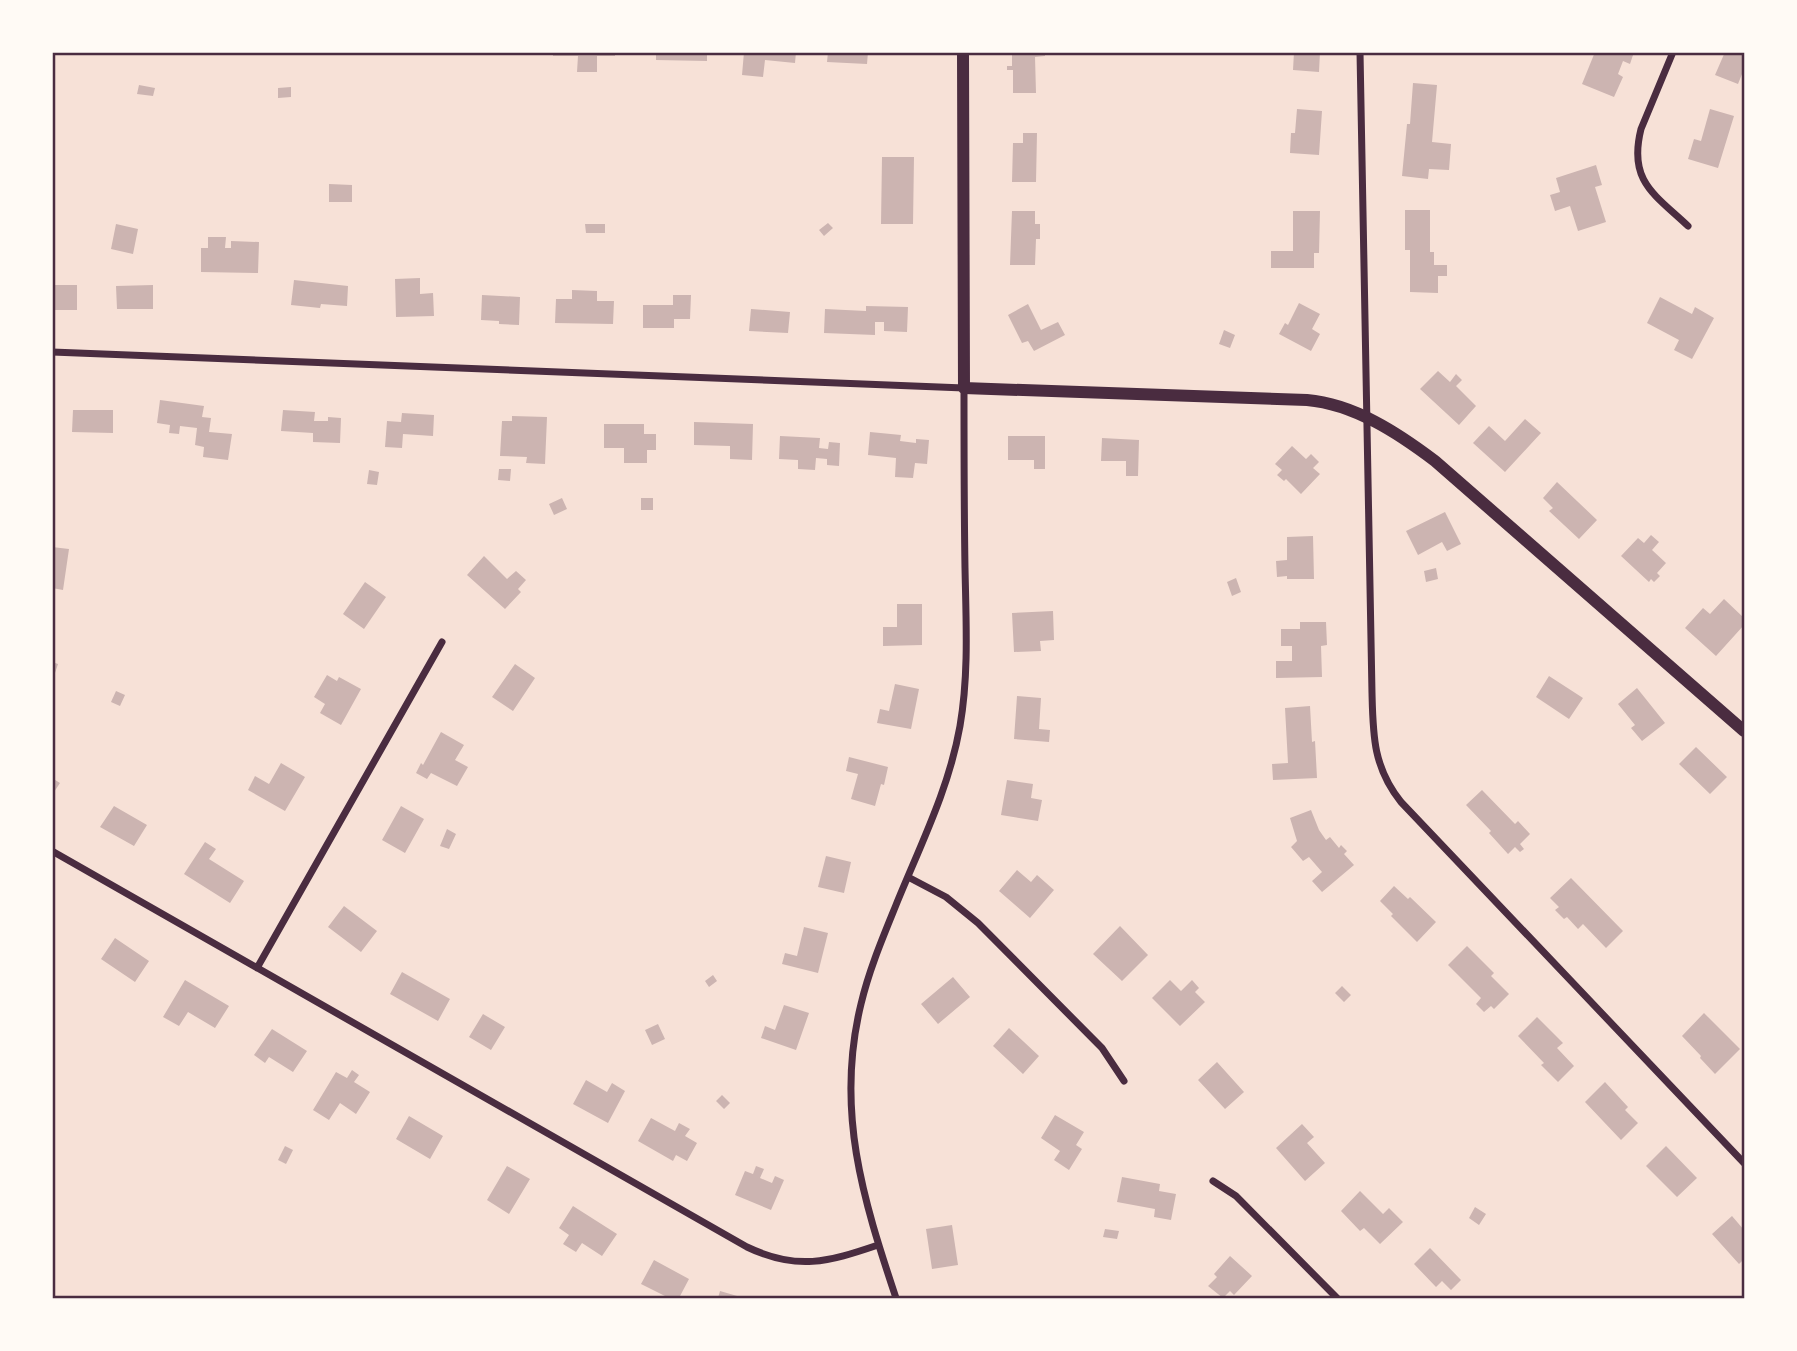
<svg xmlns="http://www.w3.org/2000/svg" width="1797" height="1351" font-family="'Zilla Slab',serif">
  <rect width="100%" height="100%" fill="#f7e1d7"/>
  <path fill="#ccb4b1" d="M553 52H615V56H597V72H577L578 56H553Z
    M656 52H707V61L656 60Z
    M744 52H796L795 63 765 60 763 77 742 75Z
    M828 52H868L867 64 827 62Z
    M1021 52H1045V56L1035 57 1036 93H1013V70H1007V66H1012V54Z
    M1294 52H1320L1319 72 1293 70Z
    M1595 52H1634L1630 64 1623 61 1618 74 1623 77 1614 97 1582 84Z
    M1725 52H1744V69L1738 84 1715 75Z
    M1413 83 1437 85 1432 142 1451 144 1449 170 1429 169 1428 179 1402 176 1407 124H1410Z
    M139 85 155 88 153 96 137 94Z
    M291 87V97L278 98V88Z
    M1297 109 1322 111 1319 155 1290 153 1291 133H1295Z
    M1710 109 1734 116 1718 168 1688 159 1694 139 1701 141Z
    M1023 133H1037L1036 182H1012L1013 143H1023Z
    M882 157H914L913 224H881Z
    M1596 165 1602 185 1595 187 1606 222 1578 231 1570 206 1555 211 1550 195 1560 192 1556 178Z
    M329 184 352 185V202H329Z
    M1405 210H1430V252H1434V265H1447V276H1438V293L1410 292V250H1405Z
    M1012 211H1035V224H1040V239H1036L1035 265H1010Z
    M1293 211H1320L1319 253H1314V268H1271V251H1293Z
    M828 223 833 228 824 236 819 230Z
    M116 224 138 229 133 254 111 249Z
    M585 224H605V233H586Z
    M208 237H226L225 248H231V241L259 242 258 273 201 272V248H208Z
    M420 278V294L433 293 434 316 396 317 395 279Z
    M294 280 348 286 347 306 321 304 320 308 291 305Z
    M52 285H77V310H52Z
    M153 285V309H117L116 286Z
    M572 290 597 291V301H614L613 324 555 323 556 299H572Z
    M482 295 520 297 519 325 499 324V321L481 320Z
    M673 295H691L690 319H674V328H643V305H673Z
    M1660 297 1692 314 1695 307 1714 318 1692 359 1674 350 1679 340 1647 323Z
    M1299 303 1320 314 1312 329 1320 334 1311 351 1279 334 1285 323 1288 325Z
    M1028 304 1041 330 1058 322 1065 335 1034 351 1028 341 1022 343 1008 315Z
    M866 306 908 307 907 332 884 331V322H875V335L824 333 825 309 866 311Z
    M751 309 790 312 788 333 749 331Z
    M1224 330 1235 335 1230 348 1219 344Z
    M1438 371 1450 382 1456 374 1462 380 1456 386 1476 406 1459 425 1420 389Z
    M160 400 204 406 202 417 211 418 209 432 232 434 228 460 203 457 204 447 195 445 197 428 180 426 179 434 169 433 170 425 157 423Z
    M73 410H113V433L72 432Z
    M283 410 315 412 314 421H328V417L341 418 340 443 313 442V433L281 431Z
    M402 413 434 415 433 436 403 434 402 448 385 447 387 421 401 422Z
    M512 416 547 417 545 464 526 463 527 457 500 456 502 421H512Z
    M1525 419 1541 433 1505 472 1473 443 1489 426 1505 441Z
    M694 422 753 424 752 460 730 459V446L694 445Z
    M604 424H644V434H656V450H647V463H624V448H604Z
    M870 432 901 435 900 441 916 443V439L929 440 927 464 915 463 913 478 895 477 896 458 868 455Z
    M780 436 820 438 819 448 828 449 829 442 840 443 839 466 827 465V459L816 458 815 470 798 469V460L779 459Z
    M1008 436H1045V469H1034V460H1008Z
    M1102 438 1139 440 1138 476H1126V461H1101Z
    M1292 446 1306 459 1311 454 1319 462 1313 468 1320 474 1301 494 1286 479 1284 481 1277 475 1282 470 1275 464Z
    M499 469H511L510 481 498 480Z
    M369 470 379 472 377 485 367 484Z
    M1557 482 1597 520 1579 539 1549 511 1553 508 1543 498Z
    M562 498 567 509 554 515 549 504Z
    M641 498H653V510H641Z
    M1445 512 1461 544 1447 551 1442 542 1418 555 1406 531Z
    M1651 535 1659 542 1652 550 1666 563 1657 573 1660 576 1654 582 1651 579 1649 582 1621 556 1638 538 1644 543Z
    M1313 536 1314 579H1287V576L1277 577 1276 561 1287 560V537Z
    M52 547 69 549 63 590 52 588Z
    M484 556 507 579 516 571 526 580 518 589 521 592 505 609 467 575Z
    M1436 568 1438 579 1426 582 1424 571Z
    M1236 578 1241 592 1232 596 1227 582Z
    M365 582 386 597 364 629 343 614Z
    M1724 599 1744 618V625L1716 656 1685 628 1703 608 1710 614Z
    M897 604H922V645L883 646V627H897Z
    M1053 611 1054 640 1040 641 1041 651 1014 652 1012 613Z
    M1300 622H1326L1327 645 1321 646 1322 677 1276 678V661H1292V646H1281V629H1300Z
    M52 662 58 664 53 679H52Z
    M515 664 535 678 513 711 492 697Z
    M327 675 337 681 339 677 361 689 341 725 320 713 325 704 314 697Z
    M1549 676 1583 698 1569 719 1536 697Z
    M895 684 919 689 911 729 877 723 880 709 889 711Z
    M1637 688 1665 723 1642 741 1631 728 1635 725 1618 704Z
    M116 691 125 695 120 706 111 702Z
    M1017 696 1041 698 1039 729 1050 730 1049 742 1014 739Z
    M1310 706 1312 742 1315 741 1317 778 1273 780 1272 764 1288 763 1285 708Z
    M441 732 464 745 455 760 468 767 457 786 431 773 427 779 416 773 421 763 423 765Z
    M1696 747 1727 777 1710 794 1679 764Z
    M849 757 888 767 884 785 881 784 875 806 851 799 858 774 846 771Z
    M281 763 305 777 285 811 248 790 255 776 269 784Z
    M52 778 60 783 52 795Z
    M1007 780 1033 784 1031 798 1042 800 1038 821 1001 815Z
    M1482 790 1515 824 1518 821 1530 834 1520 844 1524 849 1520 852 1515 847 1508 854 1489 833 1491 831 1466 805Z
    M114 806 147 825 134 846 100 827Z
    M401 806 424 819 405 853 382 840Z
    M1311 810 1319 830 1326 840 1330 837 1339 848 1341 845 1347 851 1344 854 1354 865 1322 892 1312 881 1322 872 1309 857 1303 861 1291 847 1297 841 1290 818Z
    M447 829 456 834 449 849 440 846Z
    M205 842 216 849 209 859 244 881 230 903 184 874Z
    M826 856 851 862 844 893 818 887Z
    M1017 870 1031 882 1037 875 1054 890 1030 918 999 891Z
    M1571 878 1623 931 1606 948 1583 924 1578 929 1567 917 1564 919 1555 910 1559 907 1550 898Z
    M1394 886 1408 899 1410 897 1436 922 1417 942 1391 916 1393 914 1380 901Z
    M344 906 377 931 361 952 328 927Z
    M1120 926 1148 955 1122 981 1093 954Z
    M804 927 828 933 818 973 782 964 785 953 797 956Z
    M115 938 149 961 135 982 101 959Z
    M1467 946 1494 973 1491 976 1509 994 1494 1009 1491 1006 1484 1012 1476 1004 1481 998 1448 965Z
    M402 972 450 999 438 1021 390 994Z
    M713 975 717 981 709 987 705 981Z
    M953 977 970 997 938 1024 921 1004Z
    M185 980 229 1006 215 1028 188 1012 179 1026 163 1017Z
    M1170 980 1181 991 1192 980 1199 988 1195 992 1205 1002 1180 1026 1152 998Z
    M1342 986 1351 995 1344 1002 1335 993Z
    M784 1005 809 1013 796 1050 761 1038 765 1026 775 1030Z
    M1704 1013 1740 1049 1715 1074 1700 1058 1701 1056 1682 1036Z
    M483 1014 505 1027 491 1050 469 1037Z
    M1537 1017 1563 1043 1557 1048 1574 1066 1558 1082 1541 1065 1544 1063 1518 1036Z
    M658 1024 665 1039 652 1045 645 1030Z
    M1009 1028 1039 1056 1023 1074 993 1046Z
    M272 1029 307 1051 293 1072 269 1057 265 1063 254 1055Z
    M1217 1062 1244 1092 1225 1109 1198 1080Z
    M352 1070 359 1075 354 1082 370 1092 356 1114 340 1103 329 1120 313 1110 336 1072 347 1078Z
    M586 1080 607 1092 612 1083 625 1091 608 1123 573 1104Z
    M1605 1082 1628 1107 1625 1110 1638 1123 1621 1140 1585 1102Z
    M722 1095 730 1103 724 1109 716 1101Z
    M1055 1115 1084 1132 1076 1145 1082 1149 1069 1170 1054 1160 1060 1151 1041 1138Z
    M409 1116 443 1136 430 1159 396 1139Z
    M651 1118 675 1131 679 1123 690 1129 685 1136 697 1143 687 1161 676 1155 673 1161 638 1141Z
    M1302 1124 1314 1137 1307 1143 1325 1163 1305 1181 1276 1148Z
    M285 1146 293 1150 286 1164 278 1160Z
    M1666 1146 1697 1178 1677 1197 1646 1166Z
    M507 1166 530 1179 509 1214 487 1200Z
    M756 1166 764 1169 760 1178 772 1183 775 1176 784 1180 771 1210 735 1195 745 1171 753 1174Z
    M1122 1177 1160 1184 1159 1191 1176 1194 1171 1220 1154 1217 1155 1209 1117 1202Z
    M1360 1191 1383 1214 1389 1208 1403 1222 1380 1244 1364 1228 1360 1231 1341 1211Z
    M573 1206 617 1234 602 1256 582 1243 576 1252 563 1244 569 1235 559 1228Z
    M1475 1207 1486 1214 1479 1225 1469 1218Z
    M1732 1216 1744 1230V1259L1739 1264 1712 1234Z
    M952 1225 958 1265 932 1269 926 1229Z
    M1105 1229 1119 1231 1117 1239 1103 1237Z
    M1430 1248 1461 1280 1451 1290 1442 1281 1436 1287 1414 1264Z
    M1230 1256 1252 1276 1234 1295 1230 1291 1223 1298 1208 1286 1217 1277 1214 1274Z
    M654 1260 689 1279 679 1298H666L667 1297 641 1284Z
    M720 1291 744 1298H718Z"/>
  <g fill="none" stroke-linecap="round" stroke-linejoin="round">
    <path stroke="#4a2c40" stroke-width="7" d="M1360 52 1372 693C1373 735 1373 767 1401 802L1744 1163
      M1673 52 1641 129C1628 181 1654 194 1688 226
      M52 352 964 388C964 448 964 508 965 568 966 620 969 674 960 726 949 789 920 846 896 905 883 937 869 970 861 1004 835 1110 863 1199 896 1298
      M52 851 747 1247C797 1271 828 1262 878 1245
      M908 877 946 897 978 923 1102 1048 1124 1081
      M257 968 442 642
      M1213 1181 1236 1196 1337 1298"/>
    <path stroke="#4a2c40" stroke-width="12" d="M963 52 964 388 1307 400C1354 404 1398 433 1435 461L1744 731"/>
  </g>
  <rect width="1797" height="1351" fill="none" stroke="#fffaf5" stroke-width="108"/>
  <rect x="54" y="54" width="1689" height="1243" fill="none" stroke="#4a2c40" stroke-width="2.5"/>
</svg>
